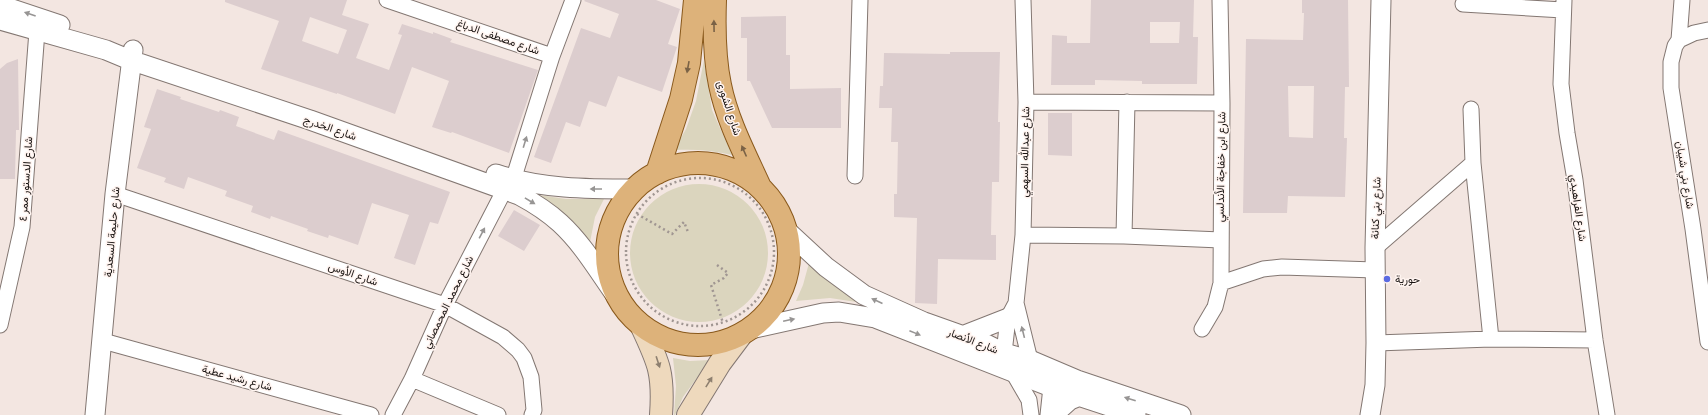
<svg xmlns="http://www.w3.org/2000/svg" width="1708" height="415" font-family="Raleway,Vazirmatn,sans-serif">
  <rect width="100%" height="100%" fill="#f3e6e1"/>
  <path fill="#dbd5be" d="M704 60 712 110 732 155C713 150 694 149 674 150L686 129 696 101Z
    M630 253a69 69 0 1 1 138 0a69 69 0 1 1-138 0Z
    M539 195 566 199H604L595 217 590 242 575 224Z
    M809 263 863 303 830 298 796 301 803 285Z
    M673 358 690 361 710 360 683 397 675 415H674L676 386Z"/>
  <path fill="#dccdce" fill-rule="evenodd" d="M225 0H347L342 15 369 24 356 58 389 70 402 35 398 34 402 24 433 34V32L452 39 450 42 538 70 509 153 452 132 451 133 432 127 449 81 412 67 395 114 337 93V94L261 69 279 21 225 2ZM310 17 347 30 338 54 302 41Z
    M585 0H656L680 9 668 44 677 47 662 92 618 76 606 107 589 101 580 127 566 122 551 163 534 157 581 28 610 38 619 14 584 1Z
    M1091 0H1194L1193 37H1198L1197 84H1142V81L1095 80V85H1051L1052 35 1067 36V43H1090ZM1150 22H1180L1179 43H1150Z
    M1302 0H1348L1349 87H1345L1344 138H1347L1345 197 1288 196 1287 213H1243L1246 39 1303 40 1304 13H1302ZM1288 86H1314L1313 138 1289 137Z
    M786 16V55H790V89L841 88V128H772L750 81H747V38H741V17Z
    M950 52H1000L998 122H1000L999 182H992L991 235H996V260L938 259 937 304 915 303 917 218 894 217V194H897L898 142H891L892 108H879L880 86H883L884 53 950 54Z
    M18 59 19 130H16L15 179H0V69L7 63Z
    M157 89 181 97 180 99 219 112 220 110 239 117 236 126 274 140 278 130 450 192 438 224 430 222 415 265 394 258 409 215 372 203 358 245 329 235 328 238 307 231 308 229 271 216 270 219 251 212 253 206 225 196 227 191 188 177 184 189 164 182 166 178 137 168 151 129 144 127Z
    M1048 113H1072V156L1048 155Z
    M514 210 540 225 524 251 498 236Z"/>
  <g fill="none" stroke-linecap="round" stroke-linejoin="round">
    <defs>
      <path id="minor" d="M387 0 552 56
        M1023 0 1026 102 1023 235 1016 303 1008 318 1004 353 1007 362 1029 400 1031 415
        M1564 0 1561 84 1567 133 1575 180 1595 340 1607 415
        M1463 4 1563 10
        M1708 30 1694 33 1679 40 1675 46 1671 62V88L1693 229 1708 342
        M1679 40 1682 0
        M1026 102 1222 103
        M1471 109 1473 163 1491 339
        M855 176 860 0
        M513 180 552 56 573 0
        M115 194 445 305 503 337 518 350 524 358 531 377 534 410 532 415
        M1023 235 1124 236 1221 240
        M1124 236 1127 102
        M1375 248 1473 163
        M1221 283 1263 269 1282 267 1375 270
        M1016 303 1030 360 1043 373 1051 387 1048 415
        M0 325 22 227 37 31
        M1202 329 1215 307 1221 283 1222 103 1220 0
        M103 341 371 415
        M1376 343 1491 339 1595 340
        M412 379 498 415
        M393 415 412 379 445 305 505 189"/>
      <path id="tertiary" d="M0 5 60 25
        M0 20 106 50 130 60 310 120 519 195C534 203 548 212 560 223 584 245 600 274 619 300
        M496 174C541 189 587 189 635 189
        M786 230 826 267 864 295 924 322 986 344 1004 353 1030 360 1077 380 1181 415
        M751 329 823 313 839 312 875 318 1051 387 1136 415
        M962 336 1008 318
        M95 415 115 194 133 50
        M1053 415 1070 400 1080 396
        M1370 415 1375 385 1376 343 1375 248 1381 0"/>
      <path id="secondary" d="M642 327C659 363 664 374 661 415
        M688 415 720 363 741 335"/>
      <path id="primary" d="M715 0C714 28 714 57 720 85 727 120 745 154 760 187
        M607 254a91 91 0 1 1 182 0a91 91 0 1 1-182 0Z
        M657 173 681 99 689 63 695 0"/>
    </defs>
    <use href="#minor" stroke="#837772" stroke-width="17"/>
    <use href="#tertiary" stroke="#837772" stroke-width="21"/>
    <use href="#secondary" stroke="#837772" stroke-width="24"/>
    <use href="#primary" stroke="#89591c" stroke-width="24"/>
    <path stroke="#a09692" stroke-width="2.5" stroke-dasharray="2 3" stroke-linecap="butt" d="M626 252a74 74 0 1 1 148 0a74 74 0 1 1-148 0Z
      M637 214 672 234 684 222 688 232
      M717 265 728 273 724 278 711 285 723 323"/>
    <use href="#minor" stroke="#fff" stroke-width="15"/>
    <use href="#tertiary" stroke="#fff" stroke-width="19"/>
    <use href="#secondary" stroke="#eed9bd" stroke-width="22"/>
    <use href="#primary" stroke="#ddb27a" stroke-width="22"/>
  </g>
  <defs><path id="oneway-solid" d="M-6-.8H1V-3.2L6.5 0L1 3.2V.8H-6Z"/></defs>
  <g fill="#979594">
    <use href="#oneway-solid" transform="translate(30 14) rotate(-161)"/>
    <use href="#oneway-solid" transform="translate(525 142) rotate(-73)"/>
    <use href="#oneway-solid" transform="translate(596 189) rotate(-180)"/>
    <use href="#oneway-solid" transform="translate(530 201) rotate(31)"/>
    <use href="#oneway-solid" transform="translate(482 233) rotate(-62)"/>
    <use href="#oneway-solid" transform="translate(877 301) rotate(-156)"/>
    <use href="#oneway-solid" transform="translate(789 320) rotate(-12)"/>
    <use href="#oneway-solid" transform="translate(1023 332) rotate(-104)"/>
    <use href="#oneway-solid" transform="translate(915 333) rotate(22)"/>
    <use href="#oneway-solid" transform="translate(1130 399) rotate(-162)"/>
  </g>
  <g fill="#7a6246">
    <use href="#oneway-solid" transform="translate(714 26) rotate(-91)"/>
    <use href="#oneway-solid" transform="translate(688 67) rotate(100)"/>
    <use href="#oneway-solid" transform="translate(744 151) rotate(-114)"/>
  </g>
  <g fill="#8e8070">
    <use href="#oneway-solid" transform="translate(658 362) rotate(72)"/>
    <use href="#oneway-solid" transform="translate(709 382) rotate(-58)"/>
  </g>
  <circle fill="#5b6be2" stroke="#fff4f0" stroke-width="1.5" cx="1387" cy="279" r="4"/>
  <g text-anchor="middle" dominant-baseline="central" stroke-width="3" stroke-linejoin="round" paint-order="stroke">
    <g font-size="11" fill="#181311" stroke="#fff4f0">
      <text transform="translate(498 37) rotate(19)">شارع مصطفى الدباغ</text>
      <text transform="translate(729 108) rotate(72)">شارع الشورى</text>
      <text transform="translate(330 128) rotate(19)">شارع الخدرج</text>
      <text transform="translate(1025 152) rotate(-89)">شارع عبدالله السهمي</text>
      <text transform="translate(1221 167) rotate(-89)">شارع ابن خفاجة الأندلسي</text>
      <text transform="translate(1685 175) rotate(81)">شارع بني شيبان</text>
      <text transform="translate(26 179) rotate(-86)">شارع الدستور ممر ٤</text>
      <text transform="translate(1376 208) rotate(-88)">شارع بني كنانة</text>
      <text transform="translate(1578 208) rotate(82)">شارع الفراهيدي</text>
      <text transform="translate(112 232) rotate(-85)">شارع حليمة السعدية</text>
      <text transform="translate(353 274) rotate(19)">شارع الأوس</text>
      <text transform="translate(448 302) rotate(-64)">شارع محمد المحمصاني</text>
      <text transform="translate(973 341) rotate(21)">شارع الأنصار</text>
      <text transform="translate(237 378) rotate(15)">شارع رشيد عطية</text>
    </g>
    <g font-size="11" fill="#181311" stroke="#fff4f0" text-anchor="start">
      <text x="1395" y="279">حورية</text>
    </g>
  </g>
</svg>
